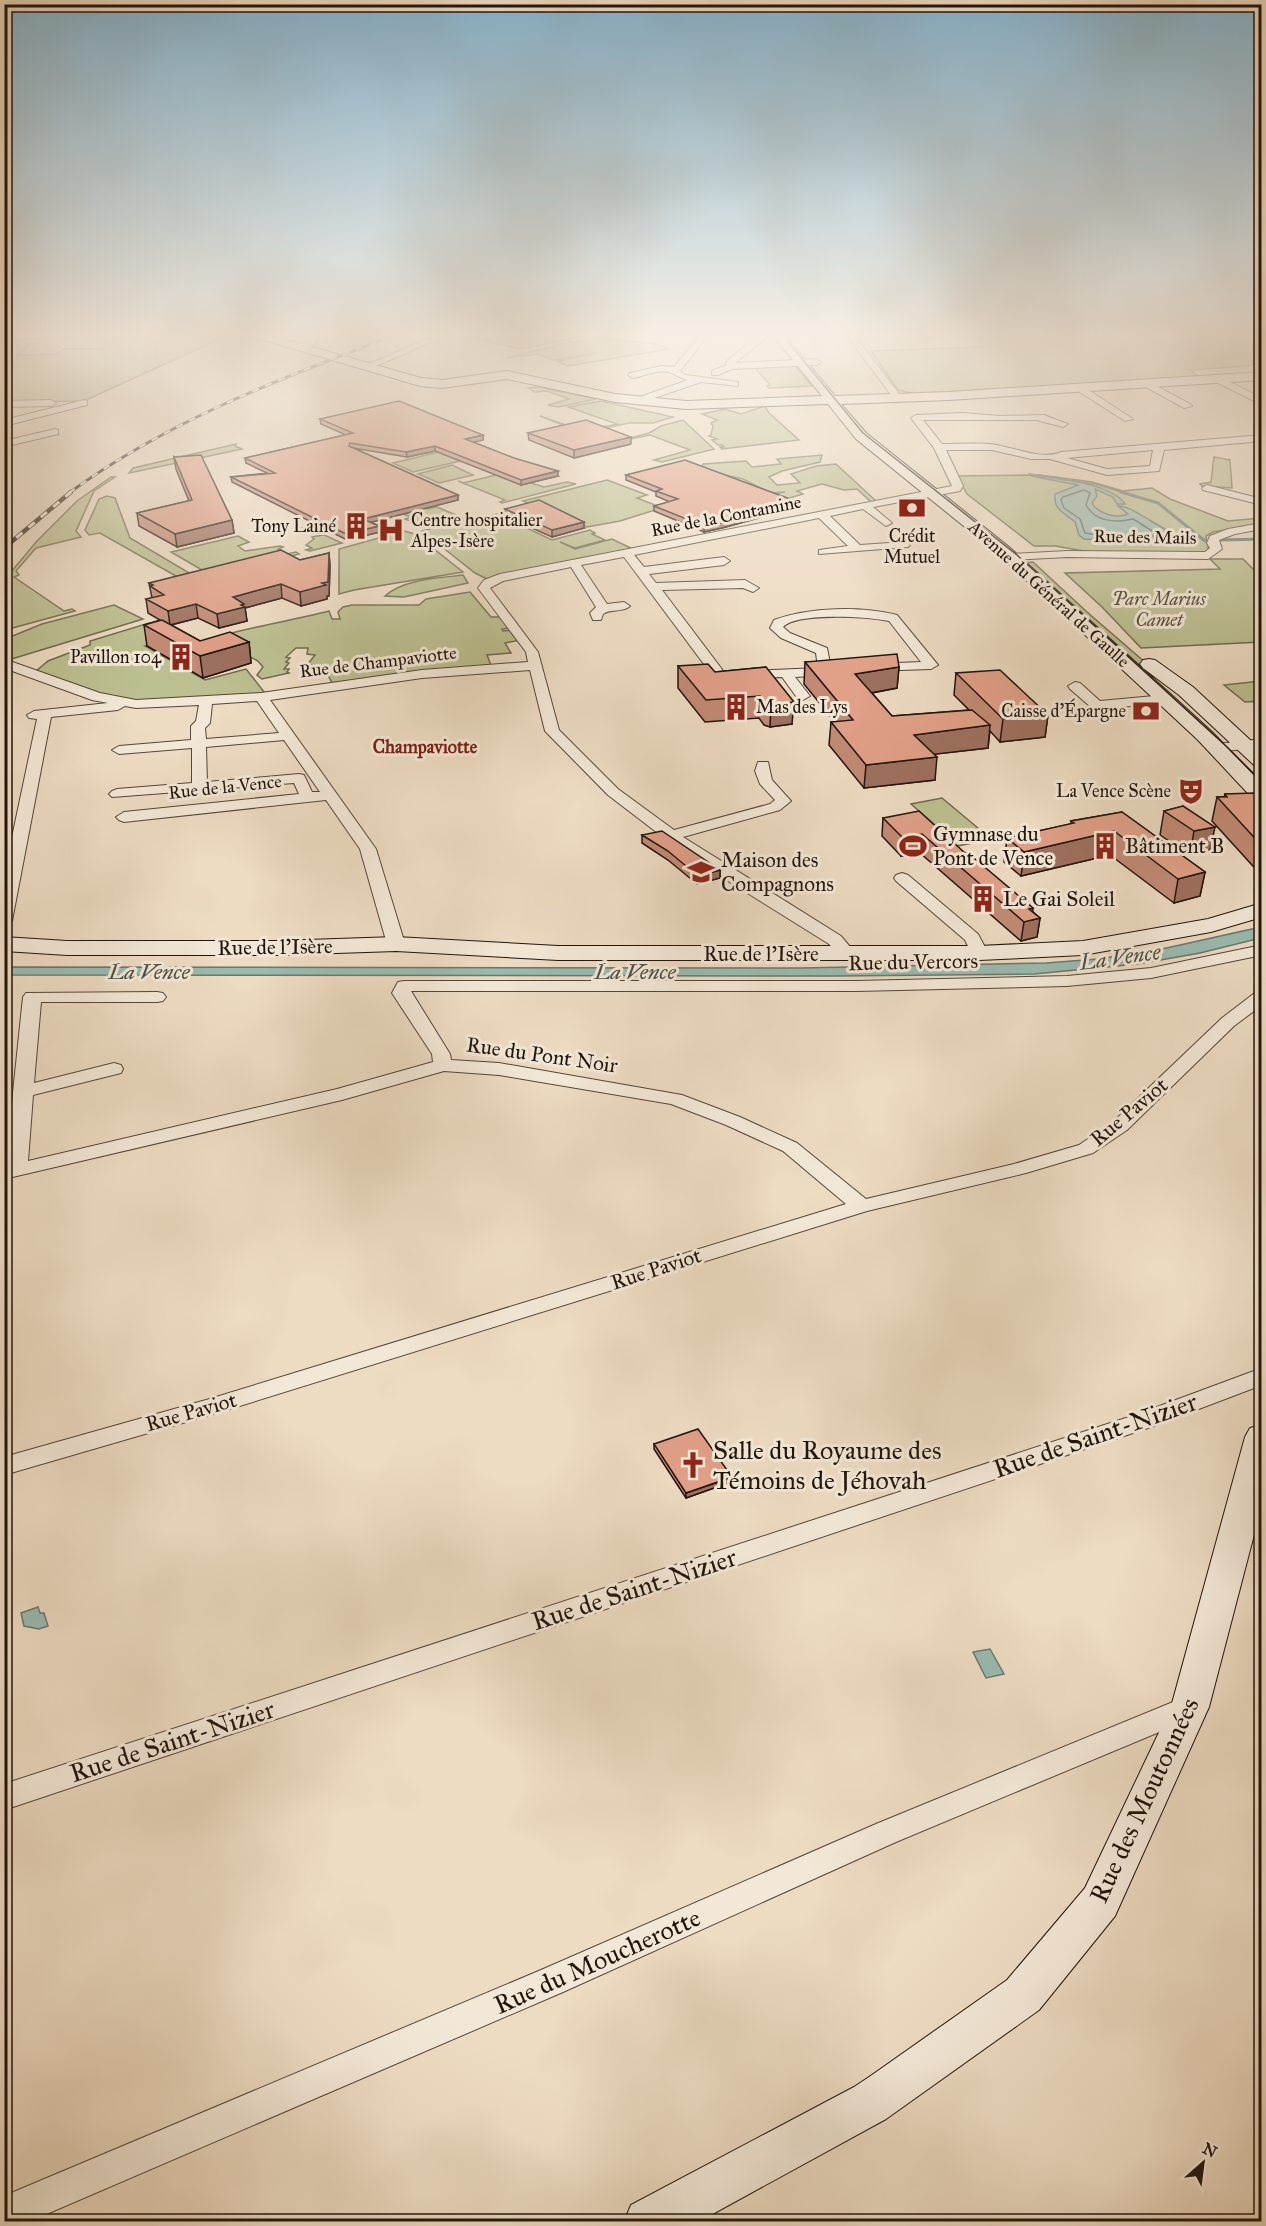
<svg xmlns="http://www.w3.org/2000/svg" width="1266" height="2226" font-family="'IM FELL Great Primer',serif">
  <rect width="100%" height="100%" fill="#eddbc2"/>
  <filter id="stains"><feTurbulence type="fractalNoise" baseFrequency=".00333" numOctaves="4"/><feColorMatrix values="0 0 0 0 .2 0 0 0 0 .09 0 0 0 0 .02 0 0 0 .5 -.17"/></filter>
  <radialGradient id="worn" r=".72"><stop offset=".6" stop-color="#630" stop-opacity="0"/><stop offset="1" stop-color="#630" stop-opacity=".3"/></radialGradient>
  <path fill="#bcbf90" stroke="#6e6a4e" stroke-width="1.5" d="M139 332H235L84 401 5 402V339L37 337 19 355 57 354 63 349H102L109 337H136Z
    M462 332H589L570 336 573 338 521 349 456 334Z
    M975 332H1231L1262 335 1261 350 1251 362 1261 365 1190 370 1198 376 918 395 898 390 871 351 982 347Z
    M592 337 656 344 669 349 568 366 557 361 597 353 553 360 538 354 505 358Z
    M795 366 812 386 769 388 767 386 770 385 755 368Z
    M538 387 596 399 558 407 548 405 569 399 547 391 535 392 528 388Z
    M601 401 673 417 653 423H629L583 433 540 416 583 431 617 424 568 407Z
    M765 406 769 413 799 440 722 449 720 447H724L722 445H718L712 440 717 439 709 436 711 435 713 426 711 423 717 420 702 414 725 409 741 414Z
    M683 420 714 449 662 462 654 460 690 450 650 435 610 443 649 433 661 426Z
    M236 444 235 446 242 449 129 473 133 468Z
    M439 452 469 459 413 472 393 463Z
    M822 455 820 462 782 471 769 477 777 485 800 483 791 474 816 466 836 464 876 501 871 502 857 489 844 490 822 484 797 491 803 494 786 499 773 494 785 492 770 493 743 479 701 470 703 464 746 461 752 467 781 464 777 459Z
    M1214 457 1230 460 1232 488 1202 486 1200 484 1211 482Z
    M452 465 473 475 439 483 418 474Z
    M500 474 544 487 567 482 576 484 502 503 500 502 505 500 458 481 463 483Z
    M1040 475 1092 482 1123 491 1152 488 1170 499 1228 521 1261 518V524L1213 532 1206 536 1209 552H1090L1055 546H1034L967 494 957 476Z
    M111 477H115L94 491 76 531 81 537 36 548 16 571 19 575 14 577 64 611 72 609 75 611 5 630V579L37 541 77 501Z
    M607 480 647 495 637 498 655 505V510L620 521 587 527 523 501Z
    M107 496 115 498 130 538 191 574 183 580 100 533 89 535 85 530 99 499Z
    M419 505 427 509 437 507 454 514 418 524 405 519 411 517 403 514Z
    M497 514 552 540 590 530 595 533 592 534 605 540 575 548 560 542 575 549 612 539 635 550 487 579 475 573 422 531 469 517 475 519Z
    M318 525 333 531 324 535 342 543 310 551 306 550 312 548 306 545 314 539 312 537 323 535 303 528Z
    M404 531 415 534 463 572 354 590 339 594V549Z
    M238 536 249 542 238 546 245 551 280 546 283 547 278 549 287 554 296 552 299 554 228 572 202 570 171 552Z
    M1210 559H1243L1261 577V642L1141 648 1102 607 1065 573 1220 569Z
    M1033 562 1087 612 1161 676 1146 677 1021 563Z
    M463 575 468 583 404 597 385 596C403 579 440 578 463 575Z
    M470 592 491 617H502L510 628 502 629 503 631 512 630 520 640 505 643 511 653 487 655 492 668 416 672 332 683 325 669 308 670 312 665 308 664 315 655 307 654 308 648H296L286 657 290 658 286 662 289 663 284 669H289L287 672 289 673 262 679 257 675 263 667 258 661 213 638C251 627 290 621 329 611L332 619H340L338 612 343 607 352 605H419L426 599Z
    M114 605 143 619 5 661V639L42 624Z
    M149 623 175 636 145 646 205 680 246 669 265 693 140 701 104 696 35 672 48 661 90 645V641Z
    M1261 681V701L1245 702 1224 685Z
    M942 798 984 833 952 840 986 834 992 839 953 847 947 841 952 840 911 804Z"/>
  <path fill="#99bbb1" stroke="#69786f" stroke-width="1.5" d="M1031 476C1053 477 1113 484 1125 504H1117L1113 497 1095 489 1097 496 1092 503C1098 514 1117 519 1128 514L1118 506C1131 505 1157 527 1173 533L1174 537 1168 542 1157 543 1084 539 1079 535 1075 522C1064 512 1053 510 1055 494L1078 485Z
    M1261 927V938L1200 953 1138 964 1034 974 837 976 4 975 5 967 802 968 1046 963 1098 959 1162 949Z
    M38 1607 40 1613H44L48 1626 39 1629 24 1626 21 1613Z
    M990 1649 1004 1674 986 1678 973 1652Z"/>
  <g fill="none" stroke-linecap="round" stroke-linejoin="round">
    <path stroke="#5c685f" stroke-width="1.5" d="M1084 490 1090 493 1086 505C1095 522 1116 523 1133 519L1154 532 1155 536H1105L1085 533 1080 519 1064 508 1061 500 1063 497Z"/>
    <path stroke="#69786f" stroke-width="2" d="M1029 474 1099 485 1126 493"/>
    <path stroke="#69786f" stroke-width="3" d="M1121 492 1158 503 1205 541
      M1220 540 1262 539"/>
    <defs>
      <path id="street" d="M443 332H454L369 369 362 367Z
        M594 332H608L573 342 569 339Z
        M703 332H711L680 371 686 375 738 382V386L701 382 640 403H634V399L688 380C681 379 676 374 669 372 659 369 643 376 633 378L628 375 630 373 661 366 674 367Z
        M731 332H747L767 337 735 363 817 359 821 362 817 365 732 369 718 375H712V371L726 365 727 361 756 338Z
        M844 332H852L900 395V399H894Z
        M314 334 321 336 311 347 296 350V346L305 343Z
        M1216 378H1222L1262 398V405L1216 382Z
        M1149 382 1190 404 1192 406 1184 408 1146 387 1144 385Z
        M1078 387H1084L1133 419 1125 421 1078 391Z
        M84 400 87 401V405L4 426V420Z
        M4 401 51 400 56 403 51 406 4 407Z
        M963 413 1000 416 1044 415 1068 424 1063 427 1036 420H923L942 444C958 444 974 443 990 444 1012 446 1041 461 1061 452L1262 435V441L1164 450 1159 471 1107 475 1050 459H1031L992 450H946L963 486 960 491 873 507 892 523 886 526 863 509 830 516 860 545 904 542 910 545 908 547 819 554V550L848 546 819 518 634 555 644 567 724 557 730 561 724 565 649 574 656 583 745 580 759 588 753 592 743 588 662 590 724 672 818 668 816 653 781 638 770 628 774 620C811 607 859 606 897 615L938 665 931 669 868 671 866 668 868 665 873 664 921 662 889 621C867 617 798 612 783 627L790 633 827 648 831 668 836 671 829 675 795 677 810 696 803 700 798 699 782 677 715 679 624 557 581 565 607 604 624 602 630 606C623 613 611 608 603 614L601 620H593L590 613 596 607 571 567 503 581 490 588 538 652 559 730 618 789 674 830 770 804 775 800 760 784 755 771 758 762H768L772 780 791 801 780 810 683 837 841 936 856 954 853 958H841L829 944 685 854 608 795 545 731 530 670 422 678 270 700 376 849 405 944 402 948H390L387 944 360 849 326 800 124 822 119 820 116 817 124 812 299 794 294 783 112 797 109 794 112 791 117 789 192 783V748L119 754 112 750 119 746 191 740V726L196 721 199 705 136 708 125 706 118 710 51 717 12 921 4 926V875L37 719 29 718 27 715 34 711 108 703 92 700 4 668V659L100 693 136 700 261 693 422 670 528 662 526 652 478 588 484 580 500 574 952 486 934 448 911 418 916 415ZM1153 450 1150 466 1107 469 1067 458ZM257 701 279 733 206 739 205 728 210 723 212 704ZM284 740 320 792H312L304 775 299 774 207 782 206 747Z
        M55 429 58 430V434L4 447V441Z
        M1207 485 1262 499V505L1203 490 1202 488Z
        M1262 523V529L1235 534 1219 540 1222 549 1208 559 1067 557 1009 560 1003 557 1009 554 1067 551 1205 552 1210 548 1207 543 1210 536 1228 529Z
        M1075 682 1080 683 1100 701 1165 695 1172 699 1165 703 1097 709 1092 708 1070 689 1068 686Z
        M1262 739V747L1217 752 1210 748 1217 744Z
        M902 873 908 875 978 934 988 953 985 957H973L965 940 896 881 894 878 896 875Z
        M1262 945V955L1151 978 1067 986 856 991H411L450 1054 451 1060 499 1063 682 1095 740 1117 797 1143 866 1199 1014 1164 1079 1145 1113 1122 1222 1018 1256 992 1262 991V1005L1234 1026 1127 1130 1093 1153 1026 1173 867 1211 217 1413 4 1475V1457L206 1400 846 1204 783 1151 726 1125 671 1104 499 1075 444 1071 342 1100 4 1179 23 997 26 993 157 992 163 993 166 997 163 1001 157 1002H41L34 1083 114 1063 121 1065 123 1069 121 1073 33 1095 28 1161 337 1089 433 1062 432 1054 392 993 398 982 404 981H856L1067 976 1151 968Z
        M1262 1368V1385L1154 1426 4 1810V1784L1138 1414Z
        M1190 1695 1200 1699 1204 1707 1200 1715 896 1842 563 1992 28 2222H4V2196L541 1970 876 1824Z"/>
      <path id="secondary" d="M4 332H77L71 336 4 340Z
        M242 332H260L421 378 442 380 507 371 615 394 686 401 822 396 770 332H782L835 396 949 392 1262 372V380L949 400 841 404 866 433 1009 547 1212 732 1262 784V803L1255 801 1198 740 997 553 856 439 828 404 686 409 615 402 507 379 442 388 420 386 244 334Z
        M1149 659 1155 660 1193 687 1262 751V768L1255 766 1179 695 1143 668 1140 664 1143 660Z
        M1262 903V917L1211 932 1083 955 979 960H558L396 951 277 955H67L4 951V937L67 941H277L396 937 558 946H979L1083 941 1208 919Z
        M1262 1425V1504L1209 1707 1115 1916 1039 2010 886 2119 698 2222H624L631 2205 854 2087 872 2075 1007 1980 1085 1888 1171 1707 1245 1437 1250 1428Z"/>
    </defs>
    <use href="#street" stroke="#53463a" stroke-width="2"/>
    <use href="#secondary" stroke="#20140d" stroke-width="2"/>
    <use href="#street" fill="#f3e8d7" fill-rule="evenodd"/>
    <use href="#secondary" fill="#f3e8d7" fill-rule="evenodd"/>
    <path stroke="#20140d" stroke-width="1.5" d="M780 332 863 433 1017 555 1226 746 1262 782"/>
    <defs>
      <path id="rail-far1" d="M69 493C170 419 287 376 403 332"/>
      <path id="rail" d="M4 548 71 492"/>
    </defs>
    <use href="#rail-far1" stroke="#20140d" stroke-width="3"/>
    <use href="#rail" stroke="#20140d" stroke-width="4.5"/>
    <use href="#rail-far1" stroke="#f3e8d7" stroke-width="2" stroke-dasharray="7" stroke-linecap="butt"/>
    <use href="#rail" stroke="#f3e8d7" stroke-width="3" stroke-dasharray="8" stroke-linecap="butt"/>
  </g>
  <path fill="#c28a75" stroke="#20140d" stroke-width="1.5" d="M320 419 483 435V440L473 442 558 476 521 485 435 451 407 457 353 448 458 495V500L371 522 379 526 380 532 347 540 232 482 231 477 267 473 246 463 245 458 346 435 321 424Z
    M528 433 631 444 574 458 529 440Z
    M174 457 232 520 234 533 177 547 139 526 137 513 189 501 176 469Z
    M626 475 798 502V507L722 528 704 532 654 511V506L670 502 656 496V492L626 480Z
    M505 509 584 528 552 537 505 516Z
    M329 553 330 566 329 596H327V599L301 606 282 598 245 608 247 621 219 628 198 618 171 625 200 641 249 642 251 663 203 678 147 646 144 625 160 620 148 613 146 599 152 598 149 583 300 560Z
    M805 662 899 667 897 688 872 693 892 716 969 710 954 695 956 673 1048 715 1045 737 1000 742 990 731 988 748 934 754 935 780 864 788 829 745 831 722H835L804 684Z
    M678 666 715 672 766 667 792 724 770 727 764 725 759 718 705 722 678 688Z
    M1225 794 1262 800V876L1212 821 1217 797H1224Z
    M1183 806 1210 850 1190 855 1160 835 1164 811Z
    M1122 812 1205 872 1200 896 1174 903 1110 855 1021 876 1004 862 1007 838 1071 824V821Z
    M883 818 965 853 1040 918 1037 937 1021 941 920 853 901 856 882 836Z
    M642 835 720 870V878L697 884 668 860 642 843Z
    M654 1444 732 1477 731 1482 686 1498 654 1449Z"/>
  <path fill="#9e705f" stroke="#20140d" stroke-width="1.5" d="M483 435V440L466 444 465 439Z
    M631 437V444L574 458V450Z
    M435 446V451L407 457 406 452Z
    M558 471V476L521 485V480Z
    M458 495V500L364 524 363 519Z
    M798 502V507L722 528 704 532V526Z
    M232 520 234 533 177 547 175 534Z
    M584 522V528L552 537V530Z
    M379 526 380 532 347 540 346 534Z
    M329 553 330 566 329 596H327V599L301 606 300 592Z
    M281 584 282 598 245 608 247 621 219 628 217 614 233 597Z
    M196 604 198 618 170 625 168 611Z
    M249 642 251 663 203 678 200 656Z
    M899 667 897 688 854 696 855 674Z
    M794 702 792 724 770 727 771 705Z
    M1048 715 1045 737 1000 742 1003 719Z
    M990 725 988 748 911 757 914 735Z
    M937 757 935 780 864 788 866 765Z
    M1215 827 1210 850 1190 855 1194 831Z
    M1114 831 1110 855 1021 876 1024 852Z
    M922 834 920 853 901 856 903 838Z
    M720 870V878L697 884 698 876Z
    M1205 872 1200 896 1174 903 1178 879Z
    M1033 908 1032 920 1040 918 1037 937 1021 941 1024 922 1029 909Z
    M732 1477 731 1482 686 1498V1493Z"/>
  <path fill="#e1a088" stroke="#20140d" stroke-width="1.5" d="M399 401 483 435 465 439 514 458 558 471 521 480 435 446 406 452 350 443 349 446 458 495 363 519 379 526 346 534 231 477 275 473 245 458 353 433 320 419Z
    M586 420 631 437 574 450 528 433Z
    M201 455 232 520 175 534 137 513 192 500 174 457Z
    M685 460 798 502 722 523 704 526 654 506 678 499 656 491 662 489 626 475Z
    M539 500 584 522 552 530 505 509Z
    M281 550 300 560 329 553 328 582 322 583 326 585 300 592 281 584 233 597 244 604 241 605 245 607 217 614 196 604 168 611 146 599 164 595 150 586 153 585 149 583Z
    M162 620 200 641 230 632 249 642 200 656 144 625Z
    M897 654 899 667 855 674 892 716 972 710 990 725 914 735 937 757 866 765 831 722 853 720 805 662Z
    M708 664 715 672 766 667 794 702 771 705 765 703 760 696 706 700 678 666Z
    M1000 670 1048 715 1003 719 956 673Z
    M1254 793 1262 800V846L1217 797H1227L1225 794Z
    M1183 806 1215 827 1194 831 1164 811Z
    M919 811 965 853H968L1033 908 1029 909 1040 918 1024 922 922 834 903 838 883 818Z
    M1122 812 1205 872 1178 879 1114 831 1024 852 1007 838 1074 823 1071 821Z
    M662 831 720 870 698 876 668 851 642 835Z
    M698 1429 732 1477 686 1493 654 1444Z"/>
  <linearGradient id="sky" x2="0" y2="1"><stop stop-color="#88b7d2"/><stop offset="0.52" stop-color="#f7efe4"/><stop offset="1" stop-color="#f7efe4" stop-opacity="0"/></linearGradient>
  <rect width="1266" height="643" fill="url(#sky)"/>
  <defs>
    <symbol id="bank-bare" viewBox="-9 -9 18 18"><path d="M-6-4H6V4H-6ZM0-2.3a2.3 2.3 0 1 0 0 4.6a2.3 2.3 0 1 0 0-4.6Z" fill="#8f2418" stroke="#f3e8d7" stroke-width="2.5" paint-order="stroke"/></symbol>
    <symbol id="building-bare" viewBox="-9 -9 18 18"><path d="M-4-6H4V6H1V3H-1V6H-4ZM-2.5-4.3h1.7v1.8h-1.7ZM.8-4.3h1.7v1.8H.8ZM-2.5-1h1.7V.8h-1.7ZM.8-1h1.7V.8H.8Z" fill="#8f2418" stroke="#f3e8d7" stroke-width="2.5" paint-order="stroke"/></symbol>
    <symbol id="hospital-bare" viewBox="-9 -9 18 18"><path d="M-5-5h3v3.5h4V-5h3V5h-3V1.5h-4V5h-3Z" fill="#8f2418" stroke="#f3e8d7" stroke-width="2.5" paint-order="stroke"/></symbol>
    <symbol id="theatre-bare" viewBox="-9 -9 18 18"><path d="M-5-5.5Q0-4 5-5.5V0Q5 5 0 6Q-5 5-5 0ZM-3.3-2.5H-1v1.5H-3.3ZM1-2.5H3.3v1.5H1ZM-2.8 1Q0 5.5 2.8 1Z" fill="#8f2418" stroke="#f3e8d7" stroke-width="2.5" paint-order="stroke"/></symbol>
    <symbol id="stadium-bare" viewBox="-9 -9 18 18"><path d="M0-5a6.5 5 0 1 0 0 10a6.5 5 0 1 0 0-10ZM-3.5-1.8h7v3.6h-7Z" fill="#8f2418" stroke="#f3e8d7" stroke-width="2.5" paint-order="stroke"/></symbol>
    <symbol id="school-bare" viewBox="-9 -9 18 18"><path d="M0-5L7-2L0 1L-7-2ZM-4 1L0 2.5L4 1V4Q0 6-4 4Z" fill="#8f2418" stroke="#f3e8d7" stroke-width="2.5" paint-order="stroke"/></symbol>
    <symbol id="church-bare" viewBox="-9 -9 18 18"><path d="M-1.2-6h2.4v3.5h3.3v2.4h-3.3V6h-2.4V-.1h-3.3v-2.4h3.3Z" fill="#8f2418" stroke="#f3e8d7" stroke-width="2.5" paint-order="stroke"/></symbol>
  </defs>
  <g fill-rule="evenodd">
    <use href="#bank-bare" x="893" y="489" width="38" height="38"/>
    <use href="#building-bare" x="337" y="507" width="38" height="38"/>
    <use href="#hospital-bare" x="372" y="511" width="38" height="38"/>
    <use href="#building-bare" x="162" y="638" width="38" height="38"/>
    <use href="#building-bare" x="717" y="688" width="38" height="38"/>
    <use href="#bank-bare" x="1127" y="692" width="38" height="38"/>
    <use href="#theatre-bare" x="1172" y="772" width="38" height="38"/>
    <use href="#stadium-bare" x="894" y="827" width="38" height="38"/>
    <use href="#building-bare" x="1086" y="827" width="38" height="38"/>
    <use href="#school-bare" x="682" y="853" width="38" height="38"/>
    <use href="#building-bare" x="964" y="880" width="38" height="38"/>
    <use href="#church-bare" x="674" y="1446" width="38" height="38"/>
  </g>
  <g text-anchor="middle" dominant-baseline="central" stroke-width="6" stroke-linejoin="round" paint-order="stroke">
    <g font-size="18" fill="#20140d" stroke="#f3e8d7">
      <text transform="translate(726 516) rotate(-11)">Rue de la Contamine</text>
      <text transform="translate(1145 537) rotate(1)">Rue des Mails</text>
      <text transform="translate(1049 594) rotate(42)">Avenue du Général de Gaulle</text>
      <text transform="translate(378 662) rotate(-7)">Rue de Champaviotte</text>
      <text transform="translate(225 787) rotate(-6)">Rue de la Vence</text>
    </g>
    <g font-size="18" fill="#20140d" stroke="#f3e8d7" text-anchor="end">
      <text x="411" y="520" text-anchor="start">Centre hospitalier<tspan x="411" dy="21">Alpes-Isère</tspan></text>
      <text x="336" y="526">Tony Lainé</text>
      <text x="912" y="536" text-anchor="middle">Crédit<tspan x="912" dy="21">Mutuel</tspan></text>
      <text x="161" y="657">Pavillon 104</text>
      <text x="756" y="707" text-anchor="start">Mas des Lys</text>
      <text x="1126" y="711">Caisse d'Épargne</text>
      <text x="1171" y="791">La Vence Scène</text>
    </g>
    <g font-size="18" font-style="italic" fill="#57503b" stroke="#f3e8d7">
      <text x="1159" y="599">Parc Marius<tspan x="1159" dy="21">Camet</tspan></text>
    </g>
    <g font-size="18" font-weight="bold" fill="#7a1f14" stroke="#f3e8d7">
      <text x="425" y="747">Champaviotte</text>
    </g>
    <g font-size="21" fill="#20140d" stroke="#f3e8d7" text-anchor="start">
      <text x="933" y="834">Gymnase du<tspan x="933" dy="24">Pont de Vence</tspan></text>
      <text x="1125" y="846">Bâtiment B</text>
      <text x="721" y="860">Maison des<tspan x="721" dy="24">Compagnons</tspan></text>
      <text x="1003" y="899">Le Gai Soleil</text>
    </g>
    <g font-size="21" fill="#20140d" stroke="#f3e8d7">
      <text transform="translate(275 947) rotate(-1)">Rue de l'Isère</text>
      <text x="761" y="954">Rue de l'Isère</text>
      <text transform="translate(913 962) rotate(-1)">Rue du Vercors</text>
      <text transform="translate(542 1055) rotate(8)">Rue du Pont Noir</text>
      <text transform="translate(1129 1112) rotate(-40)">Rue Paviot</text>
      <text transform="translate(656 1269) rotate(-18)">Rue Paviot</text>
      <text transform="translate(191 1412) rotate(-16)">Rue Paviot</text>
    </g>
    <g font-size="22" font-style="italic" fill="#4a4e46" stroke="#f3e8d7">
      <text transform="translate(1120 957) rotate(-8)">La Vence</text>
      <text x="149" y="971">La Vence</text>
      <text x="635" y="971">La Vence</text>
    </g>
    <g font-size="26" fill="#20140d" stroke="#f3e8d7">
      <text transform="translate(1095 1435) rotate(-19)">Rue de Saint-Nizier</text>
      <text transform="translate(634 1589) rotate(-18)">Rue de Saint-Nizier</text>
      <text transform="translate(172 1741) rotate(-18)">Rue de Saint-Nizier</text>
      <text transform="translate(1144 1800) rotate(-65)">Rue des Moutonnées</text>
      <text transform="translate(597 1961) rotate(-24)">Rue du Moucherotte</text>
    </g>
    <g font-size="26" fill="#20140d" stroke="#f3e8d7" text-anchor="start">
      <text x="713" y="1450">Salle du Royaume des<tspan x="713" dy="30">Témoins de Jéhovah</tspan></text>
    </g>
  </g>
  <rect width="1266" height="2226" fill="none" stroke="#eddbc2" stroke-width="24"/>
  <rect x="6" y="6" width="1254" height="2214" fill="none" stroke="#20140d" stroke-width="3"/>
  <rect x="12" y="12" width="1242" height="2202" fill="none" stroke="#20140d" stroke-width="1.5"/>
  <g transform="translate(1203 2163) rotate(28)" stroke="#f3e8d7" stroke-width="4.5" paint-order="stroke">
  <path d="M0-4.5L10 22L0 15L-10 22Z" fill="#20140d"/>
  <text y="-9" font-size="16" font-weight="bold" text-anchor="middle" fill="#20140d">N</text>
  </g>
  <rect width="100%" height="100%" filter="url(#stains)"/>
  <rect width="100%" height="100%" fill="url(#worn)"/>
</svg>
